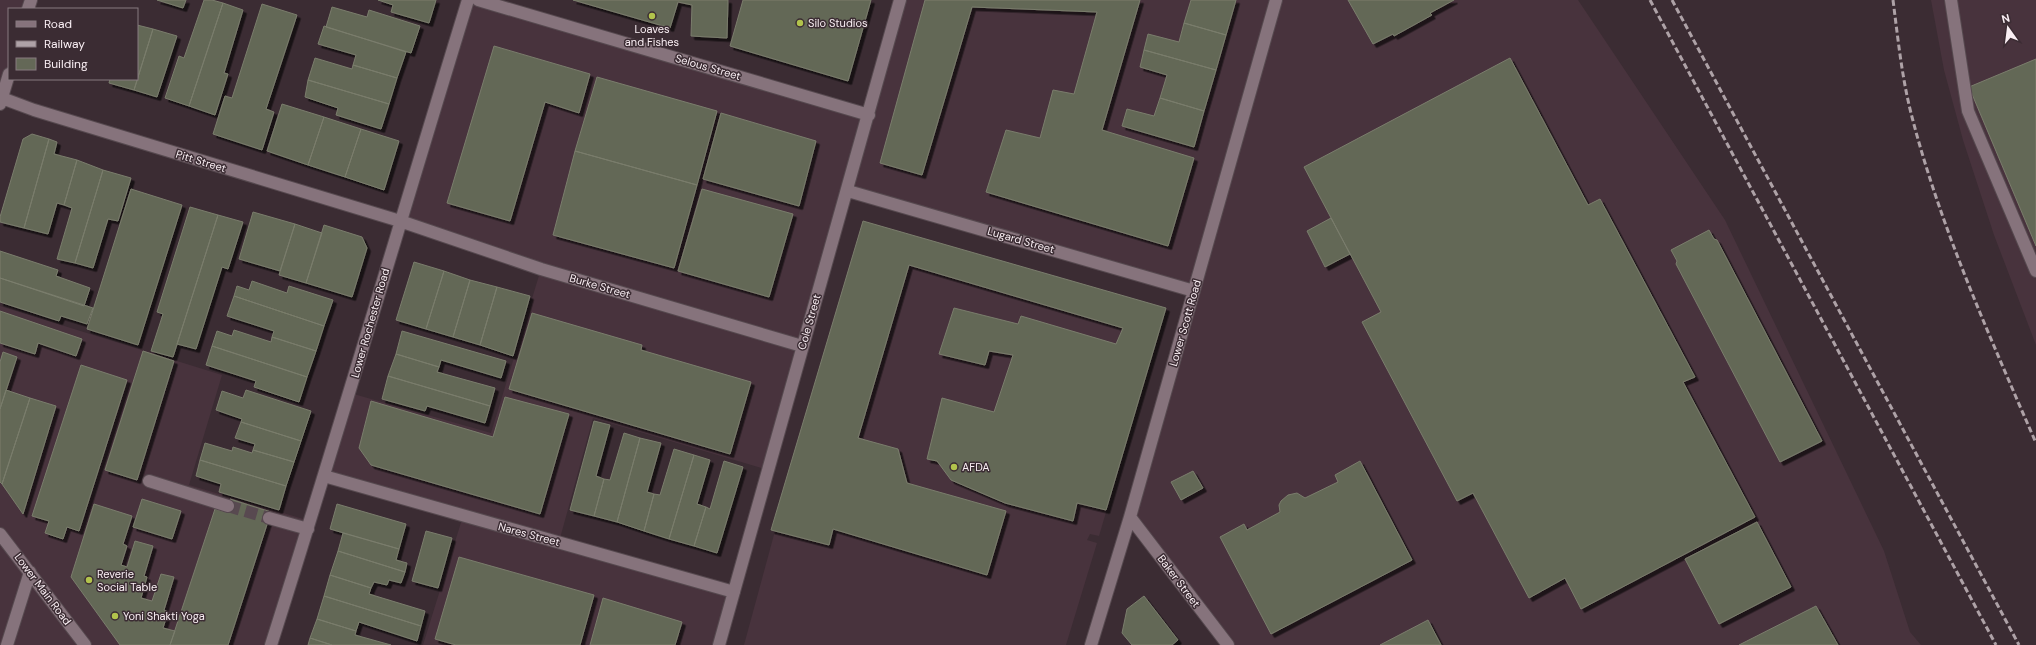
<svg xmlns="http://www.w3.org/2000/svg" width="2036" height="645" font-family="'DM Sans',sans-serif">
  <defs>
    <filter id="shadow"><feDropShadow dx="3.5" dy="3.5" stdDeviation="0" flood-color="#0009"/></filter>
  </defs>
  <rect width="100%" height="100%" fill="#3b2c33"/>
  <path fill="#48333d" d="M0 0H31L28 9H9V74L0 104Z
    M468 0 869 115 900 0H1578L1725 220 1884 551 1910 632 1921 645H1228L1130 517 1194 291 848 191 768 470 593 418 559 542 734 592 719 645H423L463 516 324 476 350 393 491 433 541 269 400 221Z
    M1931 0H2036V345L1994 235 1963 140 1944 70Z
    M863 221 1166 308 1099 536 1090 534 1087 540 1097 543 1066 645H744L775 531 771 530Z
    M0 306 222 375 189 485 310 521 271 645H0Z"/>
  <path fill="#646857" stroke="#7a7d6c" filter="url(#shadow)" d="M157 0H186L183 8Z
    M204 0H212L223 3 189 106 165 98 179 56 184 58Z
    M378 0H436L429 23 391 12 393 5Z
    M573 0H728L727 38 691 36 692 5 678 2 670 28Z
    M743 0H871L848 81 730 46Z
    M925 0H1140L1102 130 1194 158 1168 246 986 192 1006 130 1040 138 1053 90 1074 94 1097 12 972 7 922 175 880 163Z
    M1191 0H1236L1226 35 1184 23Z
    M1348 0H1454L1430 13 1432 15 1394 36 1393 34 1373 44Z
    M223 3 243 10 224 73 228 74 215 115 189 106Z
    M262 4 297 15 266 109 274 112 262 150 213 134 225 96 232 98Z
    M332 7 367 17 369 10 420 26 411 53 326 27Z
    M1184 23 1226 35 1216 70 1144 50 1148 34 1179 42Z
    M137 25 153 29 134 90 109 83 110 79H137Z
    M324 26 406 52 397 78 353 65 356 55 318 44Z
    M153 29 177 36 157 97 134 90Z
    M494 46 590 74 579 113 545 102 510 221 447 203Z
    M1144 50 1216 70 1204 111 1160 98 1167 75 1140 67Z
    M315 58 352 69 353 65 397 78 389 104 308 80Z
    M1510 58 1588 205 1600 199 1695 377 1683 382 1755 517 1581 609 1565 578 1529 598 1473 493 1457 501 1362 322 1381 312 1304 167Z
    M2036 59V246L1969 87Z
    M597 77 717 111 697 185 575 151Z
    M308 80 389 104 381 129 336 115 338 108 305 97Z
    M1160 98 1204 111 1194 147 1122 126 1127 109 1154 116Z
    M282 104 324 117 308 165 267 151Z
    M721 113 816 141 799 206 703 179Z
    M324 117 361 129 345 177 308 165Z
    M361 129 399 141 384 190 345 177Z
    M32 134 49 139 24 228 0 222V217L23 139Z
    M49 139 57 142 54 154 77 160 64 205 57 203 48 234 24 228Z
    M575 151 697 185 674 268 553 235Z
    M77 160 103 170 75 263 57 259 72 208 64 205Z
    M103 170 131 178 118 221 108 219 93 268 75 263Z
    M131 189 182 205 138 345 87 329Z
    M702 189 793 214 769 297 678 271Z
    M190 207 218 215 173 357 151 351 163 314 157 312Z
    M253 212 295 224 280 271 239 259Z
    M218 215 243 222 228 269 222 267 196 349 177 344Z
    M1331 218 1350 254 1325 267 1307 231Z
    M863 221 1166 308 1106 510 1077 503 1073 521 1005 503 951 480 937 461 927 459 942 398 994 412 1013 355 989 351 985 365 939 354 954 308 1018 324 1021 316 1116 344 1123 328 909 265 858 438 898 449 907 483 1006 511 987 575 833 529 829 545 771 530Z
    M295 224 322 233 306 283 279 275Z
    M324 225 362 237 367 248 352 297 306 283Z
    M1709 230 1714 239 1717 240 1822 441 1780 462 1676 264 1677 261 1671 250Z
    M0 251 58 270 56 276 90 288 84 306 0 278Z
    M414 262 444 271 426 329 396 320Z
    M444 271 470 280 453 337 426 329Z
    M0 278 93 308 87 324 61 316 59 321 0 302Z
    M470 280 497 287 480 345 453 337Z
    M252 281 287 293 289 286 333 300 324 326 234 296 237 286 249 290Z
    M497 287 530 296 513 356 480 345Z
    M234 296 324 326 316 351 272 337 274 331 227 316Z
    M0 311 82 339 76 356 38 343 35 354 0 343Z
    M532 313 642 345 641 350 751 382 730 454 509 389Z
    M234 330 271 342 272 337 316 351 307 377 212 346 217 331 232 336Z
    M402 331 506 361 501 378 441 360 439 367 396 354Z
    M212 346 307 377 299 402 254 387 256 381 206 365Z
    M143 351 174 361 137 480 105 470Z
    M3 352 17 357 0 409V362Z
    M396 354 439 367 437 372 495 388 490 406 388 376Z
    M81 365 127 380 79 531 67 527 63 539 45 533 49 521 32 516Z
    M388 376 490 406 485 423 427 406 425 411 382 399Z
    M6 390 30 398 2 484 0 482V409Z
    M246 390 311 411 301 441 241 422 242 419 216 410 222 391 243 398Z
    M505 397 569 414 540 514 371 465 359 448 371 401 493 437Z
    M30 398 56 406 23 514 2 484Z
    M594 421 610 425 596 476 604 479 594 516 570 510Z
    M241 422 301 441 294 462 253 450 255 444 235 438Z
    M624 433 640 438 617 522 594 516 604 479 610 480Z
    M640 438 661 443 647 492 654 494 644 531 617 522Z
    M205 443 232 451 233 447 252 453 253 450 294 462 286 486 200 460Z
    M674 449 694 455 669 539 644 531 654 494 660 495Z
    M694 455 710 460 697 504 706 507 694 546 669 539Z
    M200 460 286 486 279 510 219 492 221 484 196 476Z
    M724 461 743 467 717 553 694 546 706 507 710 509Z
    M1360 461 1412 560 1271 634 1220 537 1244 524 1247 530 1280 512 1279 505 1281 501 1288 495 1297 493 1305 498 1338 482 1335 475Z
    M1193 471 1203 488 1181 500 1171 482Z
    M142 499 181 511 172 539 133 527Z
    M230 499 271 512 228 645H170L215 509 226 512Z
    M94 504 132 516 123 544 127 546 121 565 127 567 135 541 153 546 144 576 147 577 141 598 152 601 161 574 174 577 164 610 168 612 163 628 175 631 170 645H120L71 577Z
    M337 504 406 524 399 549 330 529Z
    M1757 522 1791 587 1719 624 1685 559Z
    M426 531 452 538 438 588 412 581Z
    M343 533 399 549 396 560 407 563 405 572 338 551Z
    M338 551 405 572 401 583 389 580 387 585 374 582 371 588 330 575Z
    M459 557 594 595 580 645H456L435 639Z
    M330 575 371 588 369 594 425 611 421 626 324 596Z
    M324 596 421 626 417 641 359 622 356 631 317 619Z
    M1144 596 1178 640 1172 645H1132L1122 633 1127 609Z
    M603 598 682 622 675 645H590Z
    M1816 606 1838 645H1739Z
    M317 619 356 631 355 635 391 645H332L310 638Z
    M1428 620 1441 645H1380Z
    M310 638 332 645H308Z"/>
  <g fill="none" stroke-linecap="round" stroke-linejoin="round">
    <path stroke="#584950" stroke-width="12" stroke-dasharray="12 6" stroke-linecap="butt" d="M228 506 269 518"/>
    <defs>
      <path id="minor" d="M478 0 869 115
        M1951 0 1968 111 2036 271
        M28 9 31 0
        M2 98 34 110 400 221 541 269 802 346
        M0 104 9 74
        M848 191 1194 291
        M324 476 734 592
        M149 481 228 506
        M1130 517 1228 645
        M269 518 308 529
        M0 534 85 645
        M7 645 30 572
        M271 645C339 431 402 215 468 0
        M719 645 900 0
        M1091 645 1130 517 1276 0"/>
    </defs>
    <use href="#minor" stroke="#56494f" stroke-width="14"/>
    <use href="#minor" stroke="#86737c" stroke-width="12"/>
    <path stroke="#aea2a7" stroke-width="3" stroke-dasharray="6 3" stroke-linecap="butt" d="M1650 0 1996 645
      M1672 0 2019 645
      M1893 0C1898 39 1902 79 1912 117 1941 229 1990 337 2036 443"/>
  </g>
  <g fill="#b2c34c" stroke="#3b2c33" stroke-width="1.5">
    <circle cx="652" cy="16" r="4"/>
    <circle cx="800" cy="23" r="4"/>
    <circle cx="954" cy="467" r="4"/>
    <circle cx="89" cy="580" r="4"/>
    <circle cx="115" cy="616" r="4"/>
  </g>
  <g text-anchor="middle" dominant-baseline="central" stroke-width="3" stroke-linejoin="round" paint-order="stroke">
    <g font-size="11" fill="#faeff4" stroke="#3b2c33" text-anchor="start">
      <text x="808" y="23">Silo Studios</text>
      <text x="652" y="29" text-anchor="middle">Loaves<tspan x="652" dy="13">and Fishes</tspan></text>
      <text x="962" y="467">AFDA</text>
      <text x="97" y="574">Reverie<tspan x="97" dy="13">Social Table</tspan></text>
      <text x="123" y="616">Yoni Shakti Yoga</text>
    </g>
    <g font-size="11" fill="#faeff4" stroke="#3b2c33">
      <text transform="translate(708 67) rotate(16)">Selous Street</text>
      <text transform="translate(201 161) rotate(17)">Pitt Street</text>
      <text transform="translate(1021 240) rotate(16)">Lugard Street</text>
      <text transform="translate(600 286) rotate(16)">Burke Street</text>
      <text transform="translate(809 322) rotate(-74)">Cole Street</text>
      <text transform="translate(370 323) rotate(-74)">Lower Rochester Road</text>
      <text transform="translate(1185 323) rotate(-74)">Lower Scott Road</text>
      <text transform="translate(529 534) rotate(15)">Nares Street</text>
      <text transform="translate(1179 581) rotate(53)">Baker Street</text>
      <text transform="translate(43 589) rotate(53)">Lower Main Road</text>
    </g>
  </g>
  <rect x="8" y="8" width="130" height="72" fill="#3b2c33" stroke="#877a80"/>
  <rect x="16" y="21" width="20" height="6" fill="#86737c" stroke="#877a80"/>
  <text x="44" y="28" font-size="12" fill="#faeff4">Road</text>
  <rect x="16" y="41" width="20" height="6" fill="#aea2a7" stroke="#877a80"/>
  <text x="44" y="48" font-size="12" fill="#faeff4">Railway</text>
  <rect x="16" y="58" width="20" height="12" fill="#646857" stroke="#877a80"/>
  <text x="44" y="68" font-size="12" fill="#faeff4">Building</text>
  <g transform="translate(2008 28) rotate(346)" stroke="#3b2c33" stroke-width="3" paint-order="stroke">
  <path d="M0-3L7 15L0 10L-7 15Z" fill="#faeff4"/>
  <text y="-6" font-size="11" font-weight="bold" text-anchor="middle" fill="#faeff4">N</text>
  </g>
</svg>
